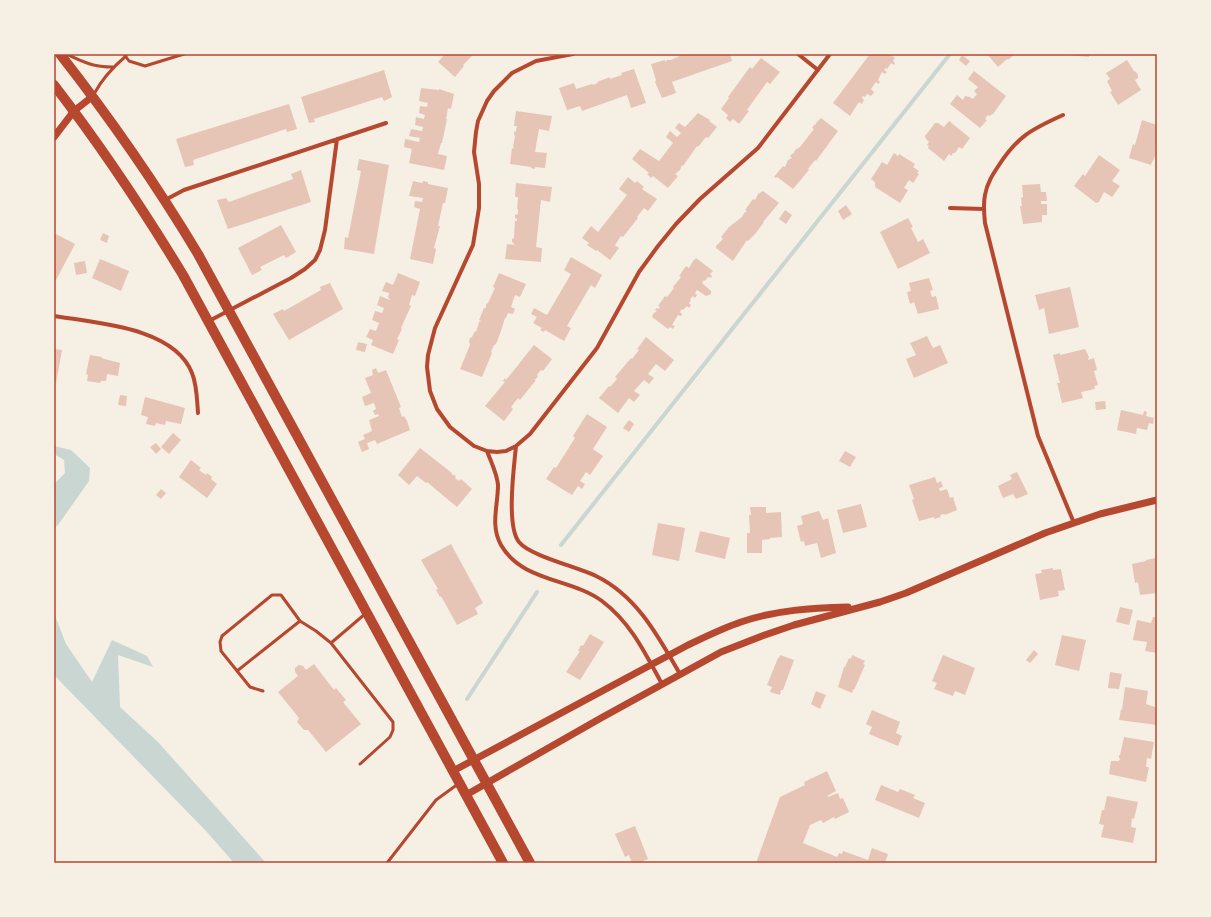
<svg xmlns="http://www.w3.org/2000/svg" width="1211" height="917" font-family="'Public Sans',sans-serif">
  <rect width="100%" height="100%" fill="#f6efe4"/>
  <path fill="#c9d6d2" d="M54 446 71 450 90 468 89 481 58 525 54 529V484L65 473 64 460 54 454Z
    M54 613 66 644 92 682 112 640 147 656 153 667 118 655 120 707 158 742 266 863H234L207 832 54 675Z"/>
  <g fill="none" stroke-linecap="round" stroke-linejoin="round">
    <path stroke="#c9d6d2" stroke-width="4" d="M561 545 950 54
      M467 699 537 592"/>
  </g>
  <path fill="#e6c5b7" d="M445 54H474L463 65 464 66 455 77 438 62Z
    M684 54H730L732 61 672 82 676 93 662 98 655 82 656 80 651 64 665 60V62L667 60H671Z
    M870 54H889L895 58 893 61 895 63 894 65 891 63 887 69 886 68 884 70 887 72 885 74 882 72 878 80 880 82 878 84 876 82 871 89 874 92 871 96 867 94 865 97 863 96 862 98 864 100 862 104 859 102 850 116 833 103Z
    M987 54H1015L1008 60 1007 59 998 67Z
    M1067 54H1089V57L1067 55Z
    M962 55 970 61 966 66 959 60Z
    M761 58 780 72 770 84 767 82 747 110 749 111 739 124 733 119 730 122 726 118 728 115 721 109 729 98 728 97 750 67 752 69Z
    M1127 60 1134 71 1136 72 1138 75V78L1135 80 1141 90 1118 105 1110 92 1112 91 1107 81 1110 79 1106 73Z
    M634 69 646 103 631 108 627 95 582 111 580 106 567 110 559 88 574 83 576 89 592 84 593 85 598 83 597 82 610 77V79L622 75 621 73Z
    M384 70 392 97 384 101 382 97 314 119 315 122 309 123 301 97Z
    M974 71 1006 96 993 114 989 116 988 115 985 119 987 120 980 128 950 104 957 95 963 100 965 96 970 97 973 99 977 94 974 91 978 87 968 79Z
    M421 88 439 90V89L454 94 451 109 448 108 446 119H447L442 143H441L438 154 447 156 444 170 409 163 412 149 404 147 405 139 419 142 420 138 409 136 411 129 422 131 423 127 415 125 416 117 424 119 425 115 419 113 420 106 427 107 428 103 419 101Z
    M289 104 297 129 287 132 286 129 193 160 194 165 185 167 176 139Z
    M516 111 552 116 549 131 539 129 535 152 547 153 545 168 535 167V169L531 168V167L510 164 512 148 514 149 513 147 515 136 514 135V132L516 131 517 126H514Z
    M698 113 710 120 709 121 717 127 708 138 706 137 698 147 697 146 683 166 682 165 680 170 675 174 678 176 668 188 653 176 651 178 647 174 649 173 632 159 640 149 659 161 673 143 666 137 670 131 677 137 681 133 675 128 679 123 685 127Z
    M821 118 838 131 816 161 815 160 808 169 809 170 793 189 777 177 776 178 774 177 783 166 785 167 788 160 792 158 790 156 793 153 794 154V152L795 150 800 147 814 129 812 128 815 124 816 125V123Z
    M1142 120 1157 125V145L1155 151H1157L1151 165 1129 158 1133 144 1135 145Z
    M949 121 970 138 962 149 959 147 955 153H953L951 156 949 154 944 161 928 148 929 146 927 145 929 142 926 139 925 136 935 123H938L944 127Z
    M894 153 898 156 899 154 915 164 913 167 919 171 917 173 919 174 913 183 909 180 904 188 908 190 900 203 875 187V182L871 179 882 162 887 165Z
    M1099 155 1120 170 1112 181 1120 186 1112 197 1104 192 1099 202 1096 203 1074 186 1083 174 1085 176Z
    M359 159 389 165 374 254 344 249 345 237 348 238 361 171 357 170Z
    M301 170 311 202 228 229 217 200 226 198 229 202 293 179 291 174Z
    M628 177 635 183 637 181 644 187 642 189 657 199 648 211 644 208 637 217 638 218 623 237 621 236 615 245 619 248 610 260 597 250 596 251 587 245 589 243 582 238 591 226 598 232 627 195 619 189Z
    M413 181 422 183 423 181 428 182V184L448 188 445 203H443L438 226H440L434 248 436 249 433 264 410 259 420 209 414 207 415 201 422 202 423 198 409 196Z
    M516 183 552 187 550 202 541 200 536 247 542 248 541 262 505 259 507 244 515 245 512 242V239L514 238 515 221H517V219L515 218V215L518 214V209H517L518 197H515Z
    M1040 184 1041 192H1046L1047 201H1041V204H1047V215H1042V222L1023 224 1020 206H1022L1021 198 1023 197 1022 185Z
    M763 191 779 203 763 222H764L756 233 748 241 747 240 733 261 716 248V246L723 239 721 237 729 227 742 217 744 213 747 211 745 210 753 199 755 200 758 194Z
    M846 205 852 214 843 220 838 211Z
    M785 210 792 215 786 224 779 219Z
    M908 218 913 227 911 228 918 242 923 239 930 253 898 269 880 232Z
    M281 225 296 252 286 258 284 255 260 267 262 270 252 275 238 248Z
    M54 233 75 244 56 280 54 279Z
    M103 233 109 236 107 243 100 240Z
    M571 257 602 275 595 288 591 285 567 326 571 328 564 341 545 330 544 332 540 330 542 328 533 323 537 317 531 314 534 308 547 315 571 274 564 270Z
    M696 258 713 271 710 274 712 276 711 278 708 277 705 281 704 280 702 283 711 291V294L706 296 697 290 695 293 697 295 695 298 693 296 690 299 691 300 689 303 691 305 689 308 687 306 683 310 682 309 680 312 682 314 681 316 678 315 672 325 675 326 673 329 670 327 668 329 652 317 653 314 657 311 655 310 657 308 659 309 660 307 658 306 665 296 667 297 674 288 673 287 681 277 679 276 686 266 689 268 693 261Z
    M100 259 129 271 121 291 92 278Z
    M85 261 87 273 76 275 74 263Z
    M398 273 420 282 415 296 412 295 409 305 411 306 401 328 402 329 397 339 399 340 393 354 371 345 373 340 366 337 370 329 376 331 379 323 372 320 375 311 382 313 384 308 377 305 380 296 390 300V299L388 298 389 293 382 291 386 282 393 285Z
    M499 273 526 284 520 297 515 295 511 307 515 309 513 314 508 313 506 318H505L502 328 497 342 495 341 497 342 495 345H494L491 352 492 353 482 377 460 369 470 345 469 341 470 338 472 337 475 331 476 332 479 322 481 321 479 320 484 308H486V304L488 303 495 288 493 287Z
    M929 278 933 290 930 291 932 297 936 296 939 309 918 314 914 302 910 304 907 292 911 291 909 283Z
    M330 283 343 309 289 340 273 314 283 309 284 311 321 290 320 287Z
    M1070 287 1079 327 1049 334 1044 308 1039 310 1035 295Z
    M927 336 933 348 940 345 948 363 914 378 906 359 916 355 910 343Z
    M646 337 674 360 665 371 656 364 648 374 654 378 649 384 644 380 634 391 640 395 634 402 629 398 618 413 599 398 609 386 610 387 617 379 615 377 631 358 632 359 639 350 637 349Z
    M358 342 367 344 365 352 356 350Z
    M534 345 552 359 543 371 541 370 537 375 538 376 536 379H534L536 380 520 400 518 398 511 407 513 409 504 421 485 406 505 382 503 381 505 378 506 380Z
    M54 349 62 350 56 383H54Z
    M1085 349 1089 357 1088 360 1094 358 1097 370 1094 371 1098 385 1094 386 1095 389 1081 392 1083 398 1062 403 1057 383H1060L1053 355 1060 353V355Z
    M90 355 102 357 101 358 120 363 118 376 107 374 106 381H101L100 383 87 381 88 375 86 374Z
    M376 368 378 373 386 370 401 407 399 408 402 417 404 416 407 421 410 430 377 444 375 440 367 443 369 449 362 452 358 442 365 439 363 435 372 431 369 420 379 416 378 414 375 415 373 411 376 409 374 403 365 406 362 397 371 393 365 378 373 375 372 370Z
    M120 395 127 396 126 406 118 405Z
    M145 397 185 408 181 424 166 421 165 425 156 423 155 426 146 424 148 417 141 415Z
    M1105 401 1106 409 1096 410 1095 402Z
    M1121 410 1143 415 1144 411 1147 412 1146 416 1154 418 1153 424 1149 423 1147 430 1137 428 1136 434 1117 430Z
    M587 414 607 427 593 449 603 456 590 475 586 472 580 481 585 484 582 489 578 486 572 495 546 479 554 467 556 468 575 438 573 436Z
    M629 420 634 424 629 432 623 428Z
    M173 433 181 440 169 454 161 447Z
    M156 443 161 449 156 454 150 447Z
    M420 448 452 473 451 474 454 475 456 476 455 478 459 481 461 479 472 489 457 507 427 482 426 483 417 476 409 485 398 475Z
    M845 451 856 457 850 467 839 461Z
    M191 460 201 468 199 470 206 475 207 473 212 477 211 479 217 484 207 498 179 477Z
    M1017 472 1028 494 1016 499 1013 494 1003 498 998 486 1012 479 1010 475Z
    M935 477 937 483 941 481 943 487 939 488 940 491 947 489 950 498 953 497 957 510 945 515 944 514 940 515 941 517 934 519V517L919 521 912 500 914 499 909 485Z
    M161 489 166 493 161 499 156 495Z
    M861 504 867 527 843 533 837 510Z
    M750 507H766V513L781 512 782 537 770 538V539L762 540V553H747V533H750L749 515H751Z
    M819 511 823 520 828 518 836 553 821 558 817 543 805 546 804 541 801 542 797 526 803 524 801 516Z
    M658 523 685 528 679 561 652 555Z
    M700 531 730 538 725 559 695 552Z
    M451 544 483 603 475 608 478 614 457 625 441 596 440 597 436 590 438 589 421 560Z
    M1157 555V593L1140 595 1138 582 1135 583 1132 564 1146 561V560L1155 558V556Z
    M1053 568V570L1061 569 1065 590 1058 591 1059 596 1040 600 1035 574 1042 573 1041 570Z
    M1120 607 1133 610 1129 625 1116 622Z
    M1153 617H1157V653L1145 651 1147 642 1133 640 1137 620 1151 623Z
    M590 634 604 642 580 680 566 672 580 651H578L581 645 583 646Z
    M1062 635 1086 640 1079 671 1055 665Z
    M1034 650 1038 654 1030 663 1026 660Z
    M780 655 794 660 783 690H781L780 695 770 692 772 687 767 685 778 658H779Z
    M852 655 865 661 863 664 865 665 854 690 853 689 852 693 838 687 844 667H845L849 658 851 659Z
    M943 655 975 668 965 695 955 691 953 696 934 689 937 683 932 681Z
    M314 664 334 690 336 688 346 700 343 702 361 724 326 752 308 730H304L297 722 299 718 278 692 298 676 295 672V668L299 665 303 666 306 670Z
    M1110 672 1122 674 1119 689 1108 688Z
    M1125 687 1148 691 1146 704 1155 707V709L1157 710V725L1119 720 1121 709 1122 710Z
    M816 691 826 695 820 709 811 704Z
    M872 710 900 722 896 733 902 736 898 746 869 734 872 727 866 724Z
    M1124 737 1154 742 1151 759 1147 758 1146 767H1149L1146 782 1109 774 1111 761H1119L1120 759 1119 758V755H1120Z
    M827 771 836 791 827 796 828 797 838 793 840 799 843 798 849 812 835 819 834 817 823 823 821 820 810 825 803 843 837 857 839 853 842 854 843 851 868 860 872 848 888 854 885 863H756L780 797 805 785 804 782Z
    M881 785 898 792 900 789 915 795 913 798 925 803 919 818 875 800Z
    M1107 796 1138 802 1134 819 1132 818 1131 827 1136 828 1133 843 1101 837 1104 825 1099 824 1102 810H1104Z
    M635 826 648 859 638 863H632L629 855 625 857 615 834Z"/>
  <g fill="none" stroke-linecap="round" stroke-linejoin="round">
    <path stroke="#b5482f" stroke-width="3" d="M66 54C83 62 93 67 113 67
      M124 54 129 61 145 66 184 54
      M94 94C102 79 113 67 126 56
      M237 671 300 621
      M263 691 250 687 221 651 220 642 222 636 272 595H281L300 621 316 631 331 643
      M360 764 390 737 393 730V722L331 643 365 614
      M387 863 436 800 458 784"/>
    <path stroke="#b5482f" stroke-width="4" d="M573 54 536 61 512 73 494 91 487 101 478 121 476 132 474 152 479 184V208L473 245 435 328 428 355 427 367 430 391 437 409 450 427 474 446 487 451 497 452 506 451 516 446 530 434 597 348 639 272 658 246 676 224 700 199 758 148 830 54
      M798 54 818 70
      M1063 115C1032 129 1018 136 999 165 993 174 987 183 985 195 983 204 984 213 985 223L1038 436 1074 523
      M165 200 184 190 386 123
      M950 208 984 209
      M54 316C96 323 174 327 192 373 197 385 197 400 198 413
      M209 321 291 278 305 269 315 260 320 250 325 230 337 139
      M516 446C514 467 506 526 519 542 530 556 578 567 596 576 637 596 658 636 680 674
      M487 451C491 462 497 473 498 485 498 506 490 525 501 545 522 582 571 578 602 601 631 623 645 653 662 684"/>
    <path stroke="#b5482f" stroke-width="7" d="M54 137 74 111 93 96
      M453 771 688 645C705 637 723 628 741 622 776 610 812 608 848 607
      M466 795 601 718 721 652 762 636 794 625 880 602 906 593 1045 533 1100 514 1157 500"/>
    <path stroke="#b5482f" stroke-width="10" d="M60 54C110 118 156 184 198 254L530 863
      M54 85C101 146 143 209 183 275L503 863"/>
  </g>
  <rect width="1211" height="917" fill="none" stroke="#f6efe4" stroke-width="110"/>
  <rect x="55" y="55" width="1101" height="807" fill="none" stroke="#b5482f" stroke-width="1.5"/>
</svg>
